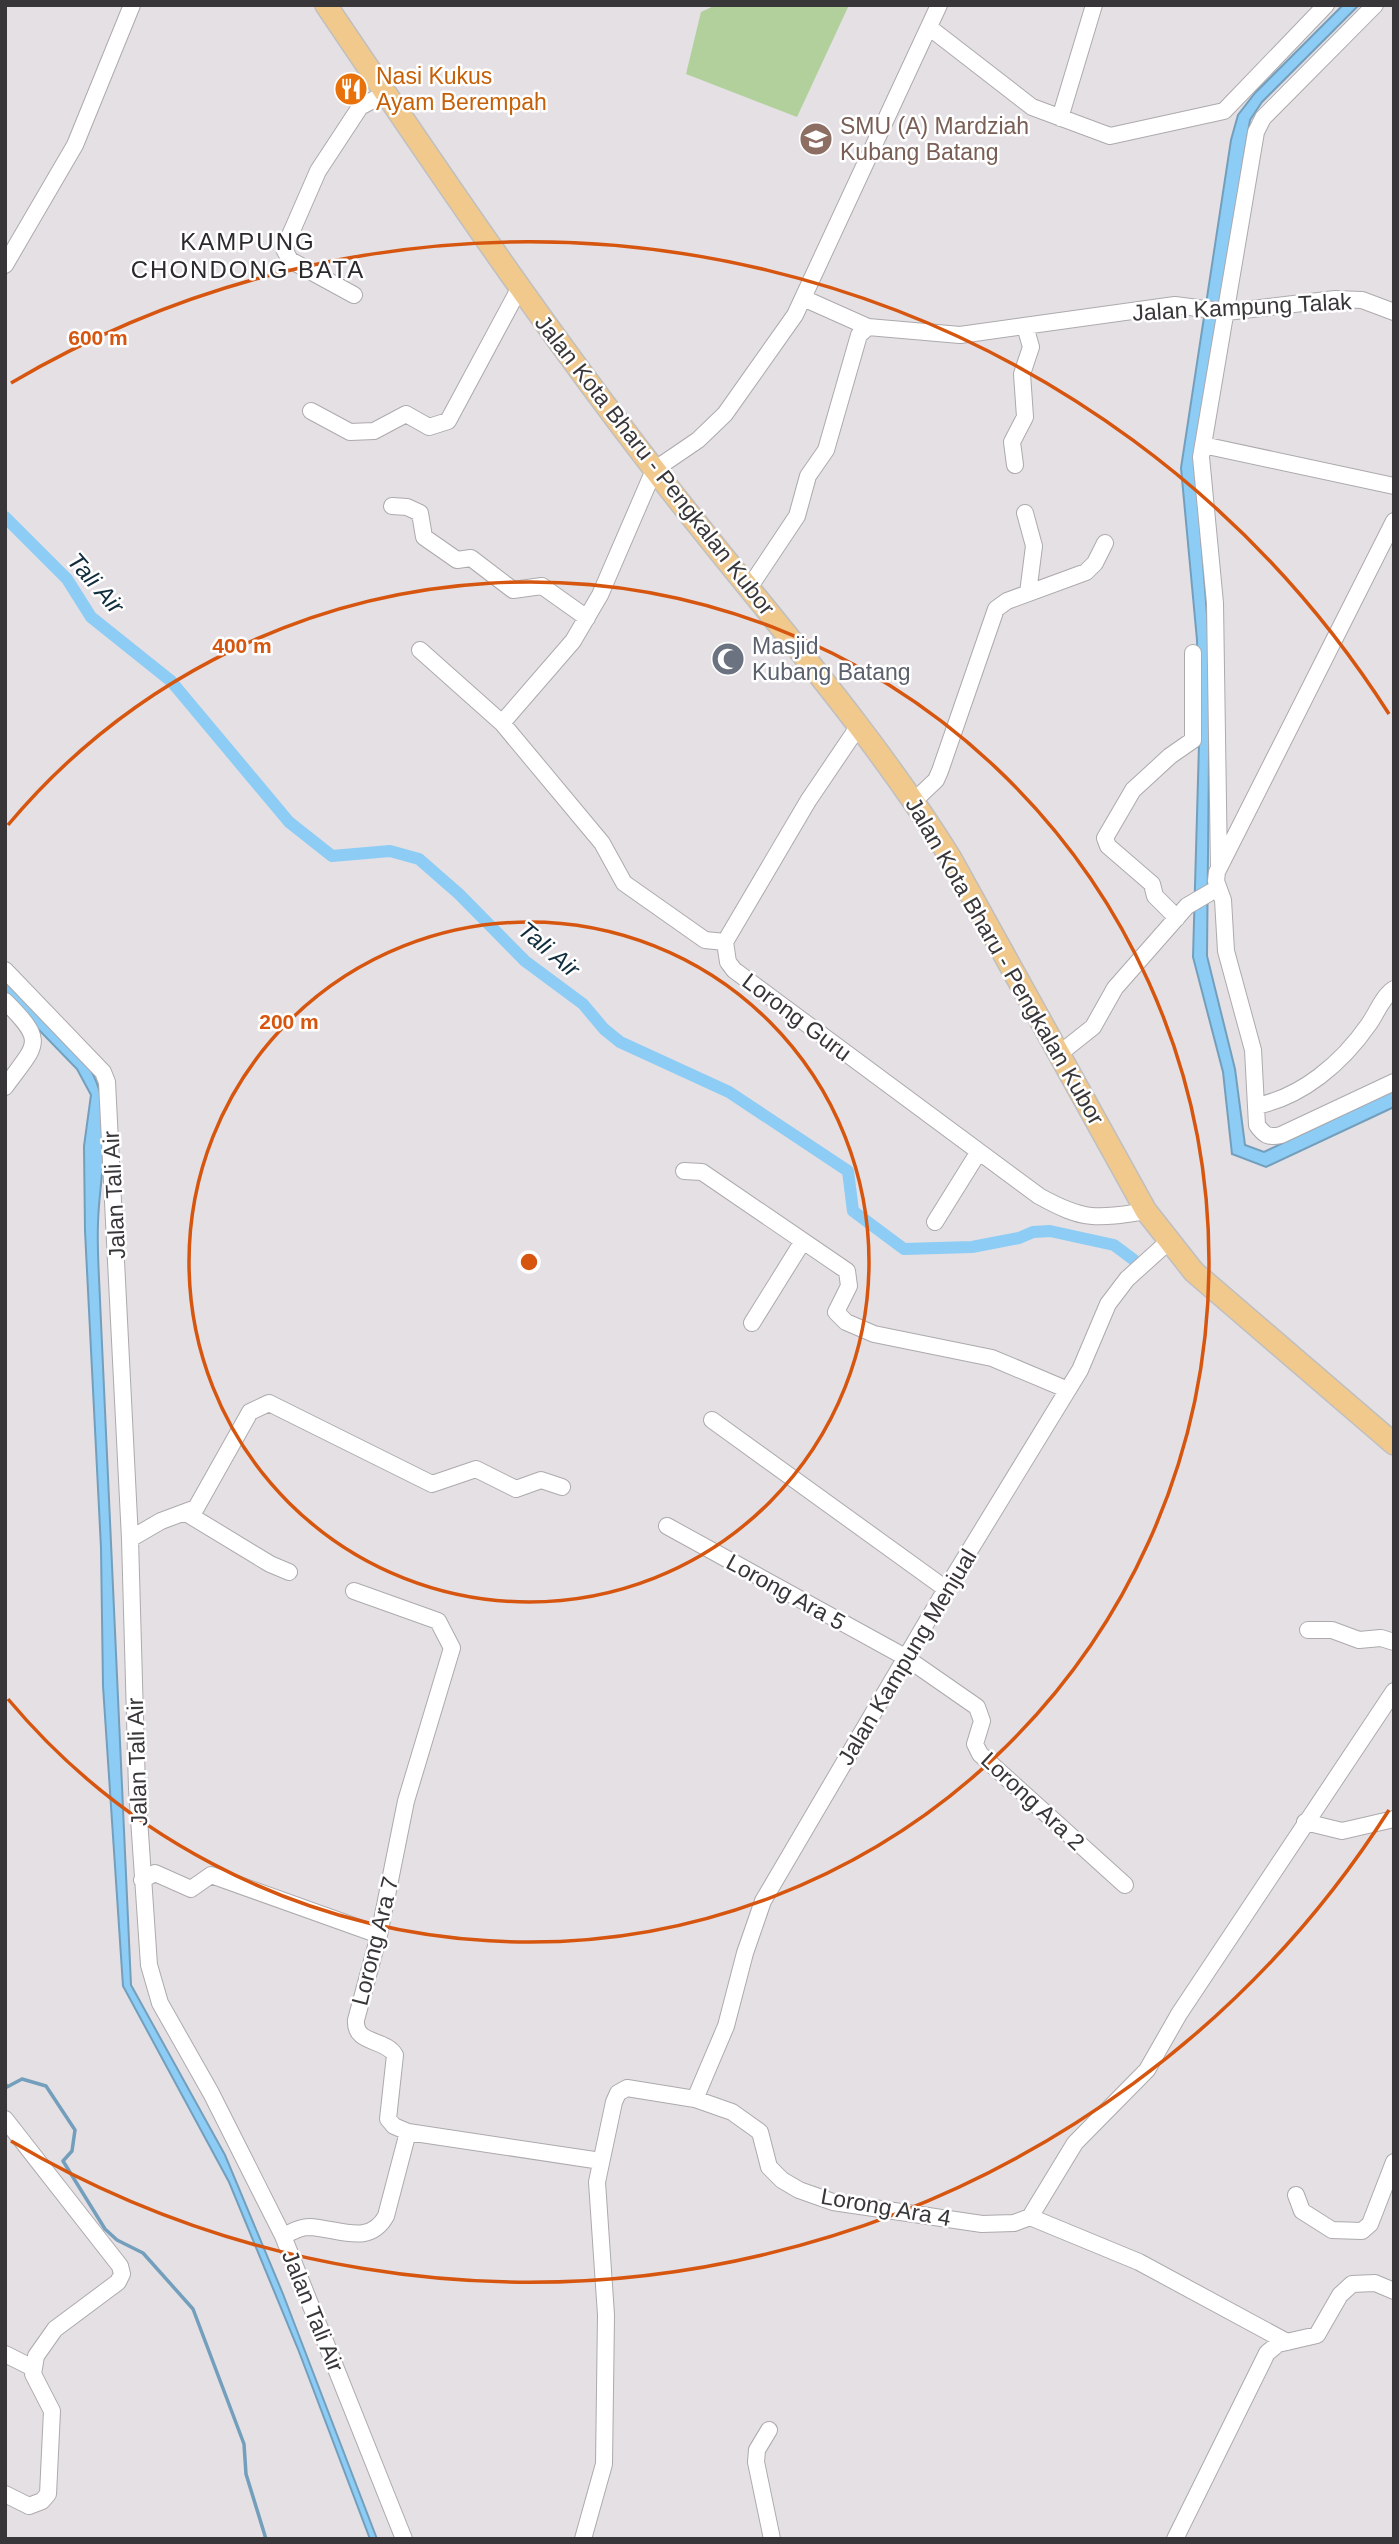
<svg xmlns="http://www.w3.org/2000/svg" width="1399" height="2544" font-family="Arial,sans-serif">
  <rect width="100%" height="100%" fill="#e4e0e4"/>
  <path fill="#b1d09c" d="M716 5H849L797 117 686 74 701 12Z"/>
  <path fill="#8cccf5" stroke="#739fbc" stroke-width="2" d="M1343 5H1359L1262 102 1250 120 1195 458 1210 654 1207 956 1235 1069 1245 1145 1264 1152 1394 1090V1107L1266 1167 1232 1154 1223 1072 1193 957 1199 744 1197 640 1181 468 1231 140 1238 115 1255 93Z
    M5 980 87 1064C118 1110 99 1172 98 1224 97 1249 99 1274 100 1300L131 1985 225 2155 283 2294 377 2539H370L298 2349 229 2182 123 1986 103 1686 101 1548 85 1231 84 1146 91 1095 77 1069 5 995Z"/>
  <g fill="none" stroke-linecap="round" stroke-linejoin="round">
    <path stroke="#739fbc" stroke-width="3.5" d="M5 2083 7 2087 22 2079 46 2086 75 2130 72 2151 63 2161 105 2229 117 2240 143 2253 193 2309 244 2444 246 2474 266 2539"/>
    <path stroke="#8cccf5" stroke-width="12" d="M5 517 67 579 91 617 171 681 289 822 332 856 390 851 419 859 459 894 525 961 583 1004 604 1029 620 1042 729 1092 848 1171 853 1211 904 1249 972 1247 1019 1238 1033 1232 1050 1231 1114 1245 1134 1260"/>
    <defs>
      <path id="minor" d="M930 28 1032 107 1110 136 1224 111 1326 5
        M1060 118 1094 5
        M5 265 75 145 132 5
        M354 295 290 260 284 249 318 171 360 107 386 93
        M803 298 868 327 960 335 1175 305 1227 312 1335 299 1362 300 1394 312
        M311 411 350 432 374 431 406 414 429 427 448 421 519 289
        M1203 445 1394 486
        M1015 465 1012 442 1025 417 1022 374 1031 347 1025 326
        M392 506 407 507 420 513 424 537 457 560 471 558 513 590 542 586 587 618
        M1025 513 1034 546 1028 593
        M1394 521 1217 872 1216 881 1223 900 1226 951 1253 1050 1257 1125C1264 1135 1268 1138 1281 1135L1394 1082
        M749 588 797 516 808 476 826 450 859 335 868 327
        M420 650 502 723 602 843 624 883 705 940 725 942
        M502 723 573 641 600 595 654 470 698 440 725 414 795 315 939 5
        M915 800 936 780 940 771 996 609 1007 601 1086 572 1095 563 1105 543
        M1219 868 1215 603 1201 457 1256 132 1263 118 1375 5
        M1177 918 1155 896 1152 884 1108 846 1105 838 1133 790 1170 756 1193 740V653
        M725 942 728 962 734 970 1039 1196C1084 1221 1096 1219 1146 1211
        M725 942 808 801 860 724
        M5 970 103 1072 107 1082 130 1539 137 1789 149 1965 160 2003 211 2093 283 2236 404 2539
        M5 1001C47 1043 37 1043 5 1087
        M1059 1054 1093 1027 1115 988 1187 906 1211 892 1219 891
        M1256 1106C1302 1097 1342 1063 1369 1024 1377 1013 1382 997 1394 989
        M684 1171 702 1172 847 1271 849 1286 836 1312 846 1322 874 1334 992 1358 1068 1390
        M935 1222 978 1153
        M752 1323 803 1241
        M712 1420 946 1589
        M186 1513 270 1564 289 1572
        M667 1526 905 1657 977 1707 982 1721 975 1744 980 1754 1125 1885
        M130 1539 161 1521 196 1508 250 1412 269 1403 432 1484 476 1469 516 1489 541 1480 562 1487
        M354 1591 438 1621 452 1648 406 1801 379 1935 356 2020C354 2045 385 2038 395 2055L388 2119 394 2126 408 2132 601 2161
        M1308 1630H1332L1359 1640 1381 1638 1394 1642
        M1305 1822 1342 1831 1394 1819
        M142 1880 155 1873 191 1889 211 1875 379 1935
        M695 2099 726 2026 745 1953 763 1901 946 1589 1080 1370 1108 1304 1127 1279 1168 1242
        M5 2119 120 2266 122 2274 118 2282 55 2329 36 2356 33 2374 52 2411 48 2494 42 2501 29 2506 5 2494
        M1296 2195 1302 2211 1332 2230 1362 2231 1370 2224 1394 2162
        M1030 2217 1075 2143 1147 2070 1179 2014 1394 1691
        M283 2236C292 2232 299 2227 309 2227 338 2228 369 2247 386 2216L408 2132
        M5 2354 33 2368
        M769 2430 757 2450 756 2462 772 2539
        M583 2539 604 2464 606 2315 597 2182 614 2102 618 2093 627 2088 695 2099 732 2112 760 2132 769 2167 782 2180 799 2190 833 2202 982 2224 1014 2223 1030 2217 1139 2262 1287 2342
        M1175 2539 1267 2353 1278 2344 1317 2335 1340 2295 1352 2284 1375 2283 1394 2291"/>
      <path id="major" d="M326 5C432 162 538 319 654 469 753 598 863 718 950 857L1146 1211 1194 1272 1394 1444"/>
    </defs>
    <use href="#minor" stroke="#adaaad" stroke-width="18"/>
    <use href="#major" stroke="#bfbfbf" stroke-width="24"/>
    <use href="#minor" stroke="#fff" stroke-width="16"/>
    <use href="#major" stroke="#f1c98d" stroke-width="21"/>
  </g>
  <g fill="none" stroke="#d65610" stroke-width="3.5">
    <circle cx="529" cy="1262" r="340"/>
    <path d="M8 825A680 680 0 1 1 8 1699"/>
    <path d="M1389 1810A1020 1020 0 0 1 11 2141M11 383A1020 1020 0 0 1 1389 714"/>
  </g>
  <defs>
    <symbol id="restaurant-disc" viewBox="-11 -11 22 22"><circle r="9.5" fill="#e8710a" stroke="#fff"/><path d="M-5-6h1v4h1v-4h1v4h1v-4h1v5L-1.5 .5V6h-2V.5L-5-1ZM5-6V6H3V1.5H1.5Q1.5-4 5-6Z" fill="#fff"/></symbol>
    <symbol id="school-disc" viewBox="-11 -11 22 22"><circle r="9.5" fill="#8d6e63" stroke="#fff"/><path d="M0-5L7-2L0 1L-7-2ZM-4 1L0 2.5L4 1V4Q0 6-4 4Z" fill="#fff"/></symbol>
    <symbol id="mosque-disc" viewBox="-11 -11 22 22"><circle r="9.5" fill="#6b7280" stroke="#fff"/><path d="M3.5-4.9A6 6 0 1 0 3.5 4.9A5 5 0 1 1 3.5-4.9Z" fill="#fff"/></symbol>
  </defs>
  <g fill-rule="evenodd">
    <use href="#restaurant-disc" x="332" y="70" width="38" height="38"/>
    <use href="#school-disc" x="797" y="120" width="38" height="38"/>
    <use href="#mosque-disc" x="709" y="640" width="38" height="38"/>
  </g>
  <g text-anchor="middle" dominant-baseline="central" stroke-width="5" stroke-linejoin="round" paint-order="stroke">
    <g font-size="23" fill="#c56008" stroke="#fff" text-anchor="start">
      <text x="376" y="76">Nasi Kukus<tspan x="376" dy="26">Ayam Berempah</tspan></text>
    </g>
    <g font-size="23" fill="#785e54" stroke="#fff" text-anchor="start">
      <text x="840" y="126">SMU (A) Mardziah<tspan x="840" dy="26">Kubang Batang</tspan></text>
    </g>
    <g font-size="23" fill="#383638" stroke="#fff">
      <text transform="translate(1242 307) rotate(-3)">Jalan Kampung Talak</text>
      <text transform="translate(655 465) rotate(52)">Jalan Kota Bharu - Pengkalan Kubor</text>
      <text transform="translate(1005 961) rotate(60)">Jalan Kota Bharu - Pengkalan Kubor</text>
      <text transform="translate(797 1017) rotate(37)">Lorong Guru</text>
      <text transform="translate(114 1195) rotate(-93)">Jalan Tali Air</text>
      <text transform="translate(786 1592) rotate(29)">Lorong Ara 5</text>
      <text transform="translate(907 1657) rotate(-59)">Jalan Kampung Menjual</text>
      <text transform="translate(137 1762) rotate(-92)">Jalan Tali Air</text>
      <text transform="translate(1033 1801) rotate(43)">Lorong Ara 2</text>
      <text transform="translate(375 1941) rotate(-76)">Lorong Ara 7</text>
      <text transform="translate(886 2207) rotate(10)">Lorong Ara 4</text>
      <text transform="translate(313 2311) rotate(68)">Jalan Tali Air</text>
    </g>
    <g font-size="23" fill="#5b616d" stroke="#fff" text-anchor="start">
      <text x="752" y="646">Masjid<tspan x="752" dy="26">Kubang Batang</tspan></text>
    </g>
    <g font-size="24" letter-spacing="2" fill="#2c292c" stroke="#fff">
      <text x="248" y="241">KAMPUNG<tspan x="248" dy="28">CHONDONG BATA</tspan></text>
    </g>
    <g font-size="24" font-style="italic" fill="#102d3e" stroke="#fff">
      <text transform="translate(96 583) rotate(49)">Tali Air</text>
      <text transform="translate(549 949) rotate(40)">Tali Air</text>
    </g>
  </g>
  <circle cx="529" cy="1262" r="10" fill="#d65610" stroke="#fff" stroke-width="3.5"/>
  <g font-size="21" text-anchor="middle" font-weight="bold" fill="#d65610" stroke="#fff" stroke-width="5" stroke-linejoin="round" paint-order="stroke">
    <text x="98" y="345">600 m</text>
    <text x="242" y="653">400 m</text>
    <text x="289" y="1029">200 m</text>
  </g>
  <rect width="1399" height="2544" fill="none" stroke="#383638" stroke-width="14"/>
</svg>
